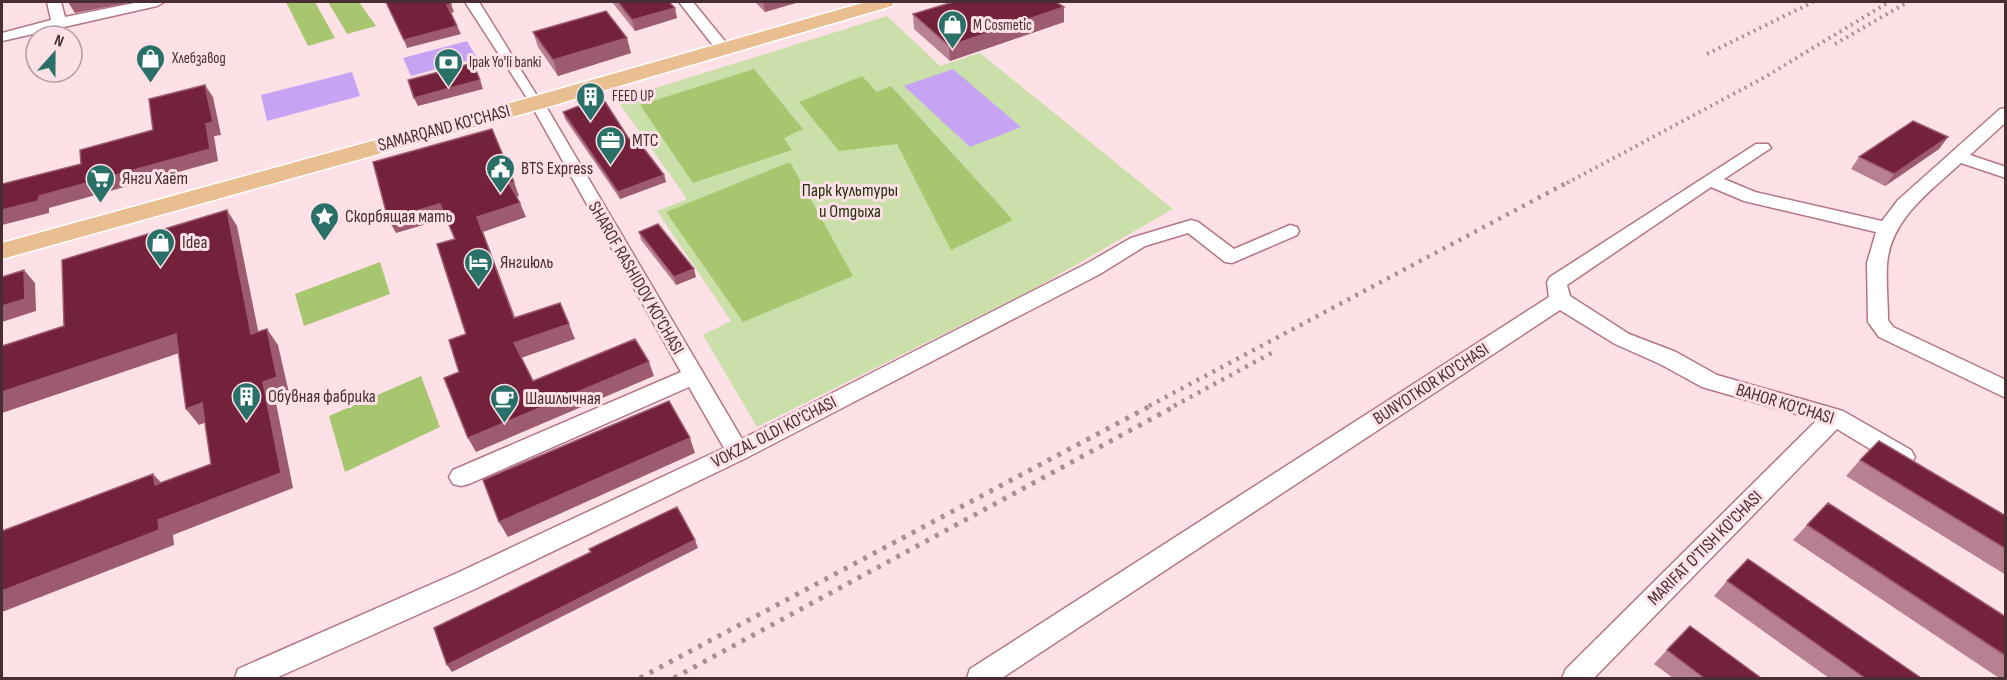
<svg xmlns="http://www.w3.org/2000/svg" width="2007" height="680" font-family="'Sofia Sans Condensed',sans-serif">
  <rect width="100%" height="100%" fill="#fde1e6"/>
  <path fill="#cbdfaa" d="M887 16 940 66 980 53 1173 209 1032 290 757 427 703 335 731 321 657 211 687 199 617 100Z"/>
  <path fill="#a8c66f" d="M286 2H315L335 38 308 46Z
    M328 2H359L376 26 347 34Z
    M754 69 803 129 784 138 792 150 693 183 640 105Z
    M862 76 877 92 891 86 1013 220 951 250 897 144 839 151 799 102Z
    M790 162 853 276 743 322 666 212Z
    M380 262 390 294 304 326 295 294Z
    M421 376 440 427 345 472 329 416Z"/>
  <path fill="#c7a3f3" d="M467 41 477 58 411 76 403 58Z
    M953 69 1021 127 970 147 904 86Z
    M352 72 360 96 267 121 261 95Z"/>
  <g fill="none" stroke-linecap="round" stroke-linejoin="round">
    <defs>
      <path id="minor" d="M47 2H61L65 17 139 2H164L157 6 2 41V33L51 20Z
        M465 2H479L539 99 544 103 742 439 1086 264 1131 238 1191 220 1198 222 1234 249 1290 225 1297 227 1299 231 1297 235 1232 263 1225 262 1188 233 1145 246 1100 274 746 458 475 589 276 678H235L238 669 457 573 724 448 689 387 469 484 461 486 453 484 449 477 453 470 681 372 529 101Z
        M679 2H693L728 45 725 48H715Z
        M2006 108V122L1970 155 2006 167V178L1961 163C1930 192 1890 219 1887 265 1886 283 1888 302 1888 320L1893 327 2006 380V398L1879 337 1868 322 1867 263 1876 232 1744 201 1711 187 1567 285 1570 296 1629 334 1676 352 1717 375 1843 411 1911 450 1915 457 1911 464 1903 466 1895 464 1837 429 1594 678H1562L1566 669 1817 420 1702 387 1660 364 1615 344 1560 310 1002 678H967L970 669 1549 297 1547 282 1550 277 1756 144H1768L1771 148 1724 179 1755 192 1882 221 1898 200 2000 109Z"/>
      <path id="major" d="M866 2H894L892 6 544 108 2 259V243L528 98Z"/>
    </defs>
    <use href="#minor" stroke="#b47684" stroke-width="3"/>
    <use href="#major" stroke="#fff" stroke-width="3"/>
    <use href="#minor" fill="#fff" fill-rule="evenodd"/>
    <use href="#major" fill="#e9be91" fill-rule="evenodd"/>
    <path stroke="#aa8e94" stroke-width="4" stroke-dasharray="2 4.5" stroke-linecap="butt" d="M1835 44 1908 2
      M1707 54 1813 2
      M1567 183 1765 77 1889 2"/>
    <path stroke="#aa8e94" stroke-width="4.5" stroke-dasharray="3 6" stroke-linecap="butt" d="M1149 406 1570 181
      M1174 406 1275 351"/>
    <path stroke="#aa8e94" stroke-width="5" stroke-dasharray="4 7" stroke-linecap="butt" d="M640 678 1152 405
      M674 678 1177 405"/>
  </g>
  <path fill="#b88191" d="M612 2H669L677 18 635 31Z
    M755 2H799L765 12Z
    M913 14 1064 22 950 61 914 29Z
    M533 32 631 53 558 76 538 47Z
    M563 112 629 139 664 175 666 182 620 199 565 119Z
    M1948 137 1939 149 1885 186 1851 169 1859 157Z
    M639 232 696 277 676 285 641 240Z
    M1860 460 2006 516V575L1846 476Z
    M1828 503 2006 617V678H1999L1793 540Z
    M1727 581 1921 678H1829L1714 596Z
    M1667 650 1761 678H1673L1654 664Z"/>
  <path fill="#9d5b6f" d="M68 2H133L75 13Z
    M763 2H799L765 12Z
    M451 4 454 12 450 13 447 5Z
    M1064 7V22L950 61 949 46Z
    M675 8 677 18 635 31 632 20Z
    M457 26 461 34 407 48 404 40Z
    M627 38 631 53 558 76 553 60Z
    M480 80 483 89 418 106 414 98Z
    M205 85 213 97 221 135 214 136 218 161 49 208V213L2 225V210L39 196 206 124Z
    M1948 137 1939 149 1885 186 1894 174Z
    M664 175 666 182 620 199 618 192Z
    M514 182 519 196 515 197 509 183Z
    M520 203 526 217 483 232 521 333 514 318 477 217Z
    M440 204 447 218 396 233 388 219Z
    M227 210 237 226 262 350 251 334Z
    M694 269 696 277 676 285 674 277Z
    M24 270 35 283 36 311 2 322V306Z
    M569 324 575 339 521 358 514 343Z
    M267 329 278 345 289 393 275 398 293 488 173 535 174 545 2 612V591L158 520 281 473 263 382Z
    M176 334 188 350 2 413V392Z
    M649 362 654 376 476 452 468 438Z
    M202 403 214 419 199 425 186 409Z
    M690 438 695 453 508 537 499 522Z
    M153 474 168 490 155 485Z
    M695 540 698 548 452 672 447 665Z"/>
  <path fill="#74213c" stroke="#9d5b6f" stroke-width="1.5" d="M386 2H450L451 4 447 5 457 26 404 40Z
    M618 2H669L675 8 632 20Z
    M953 2H1056L1064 7 949 46 913 14Z
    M606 11 627 38 553 60 533 32Z
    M473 63 480 80 414 98 408 80Z
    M205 85 213 122 206 124 210 149 39 196 38 201 2 210V184L81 164 80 150 153 130 149 99Z
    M602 97 629 139 635 137 664 175 618 192 563 112Z
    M1913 121 1948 137 1894 174 1859 157Z
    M492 129 514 182 509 183 520 203 477 217 514 318 560 303 569 324 514 343 533 381 635 339 649 362 468 438 444 378 459 372 449 340 466 334 437 244 455 239 440 204 388 219 373 162Z
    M227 210 251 334 267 329 277 377 263 382 281 473 158 520 159 530 2 591V531L153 474 155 485 211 464 202 403 186 409 176 334 2 392V346L64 326 62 260Z
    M658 224 694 269 674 277 639 232Z
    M24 270 25 299 2 306V277Z
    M669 401 690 438 499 522 483 480Z
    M1879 441 2006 516V549L1860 460Z
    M1828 503 2006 617V656L1807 525Z
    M677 507 695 540 447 665 434 628 591 552 589 549Z
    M1748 559 1921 678H1865L1727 581Z
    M1690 626 1761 678H1704L1667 650Z"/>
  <defs>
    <symbol id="shop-pin" viewBox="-11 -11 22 30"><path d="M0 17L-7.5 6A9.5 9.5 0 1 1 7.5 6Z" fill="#297168" stroke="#fde1e6"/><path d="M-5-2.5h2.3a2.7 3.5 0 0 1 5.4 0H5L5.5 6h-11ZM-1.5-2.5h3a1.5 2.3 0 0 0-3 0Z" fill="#fff"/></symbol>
    <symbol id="bank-pin" viewBox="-11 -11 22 30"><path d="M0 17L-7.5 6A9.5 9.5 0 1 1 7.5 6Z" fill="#297168" stroke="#fde1e6"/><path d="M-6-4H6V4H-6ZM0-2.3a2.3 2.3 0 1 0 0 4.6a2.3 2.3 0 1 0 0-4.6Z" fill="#fff"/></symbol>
    <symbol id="building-pin" viewBox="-11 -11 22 30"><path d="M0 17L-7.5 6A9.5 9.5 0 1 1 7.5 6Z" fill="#297168" stroke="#fde1e6"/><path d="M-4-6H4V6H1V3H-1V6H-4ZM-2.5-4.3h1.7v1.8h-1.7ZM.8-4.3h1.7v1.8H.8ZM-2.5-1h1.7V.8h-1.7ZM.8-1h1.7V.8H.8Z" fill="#fff"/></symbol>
    <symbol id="office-pin" viewBox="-11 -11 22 30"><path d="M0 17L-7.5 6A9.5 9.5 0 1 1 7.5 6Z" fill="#297168" stroke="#fde1e6"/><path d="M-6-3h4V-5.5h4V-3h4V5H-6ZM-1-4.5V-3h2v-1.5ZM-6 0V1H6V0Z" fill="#fff"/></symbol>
    <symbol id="civic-pin" viewBox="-11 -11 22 30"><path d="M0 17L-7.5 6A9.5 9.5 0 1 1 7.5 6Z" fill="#297168" stroke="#fde1e6"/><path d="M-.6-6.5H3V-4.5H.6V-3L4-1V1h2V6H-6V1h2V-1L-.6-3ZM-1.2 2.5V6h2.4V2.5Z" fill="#fff"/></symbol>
    <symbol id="supermarket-pin" viewBox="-11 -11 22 30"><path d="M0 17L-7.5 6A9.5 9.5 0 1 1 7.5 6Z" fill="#297168" stroke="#fde1e6"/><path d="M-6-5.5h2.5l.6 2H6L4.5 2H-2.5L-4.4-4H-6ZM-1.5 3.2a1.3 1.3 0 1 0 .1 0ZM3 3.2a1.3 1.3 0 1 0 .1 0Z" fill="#fff"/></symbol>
    <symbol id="sight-pin" viewBox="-11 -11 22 30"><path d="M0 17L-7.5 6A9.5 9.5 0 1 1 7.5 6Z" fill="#297168" stroke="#fde1e6"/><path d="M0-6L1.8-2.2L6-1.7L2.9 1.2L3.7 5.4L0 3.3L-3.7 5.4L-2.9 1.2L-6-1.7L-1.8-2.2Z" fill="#fff"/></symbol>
    <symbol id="hotel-pin" viewBox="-11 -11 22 30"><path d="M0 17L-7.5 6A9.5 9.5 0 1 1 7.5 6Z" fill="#297168" stroke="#fde1e6"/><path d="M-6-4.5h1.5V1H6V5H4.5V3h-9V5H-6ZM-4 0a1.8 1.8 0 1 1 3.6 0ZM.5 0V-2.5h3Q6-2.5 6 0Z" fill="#fff"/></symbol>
    <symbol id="cafe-pin" viewBox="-11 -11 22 30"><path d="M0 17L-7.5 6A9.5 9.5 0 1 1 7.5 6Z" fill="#297168" stroke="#fde1e6"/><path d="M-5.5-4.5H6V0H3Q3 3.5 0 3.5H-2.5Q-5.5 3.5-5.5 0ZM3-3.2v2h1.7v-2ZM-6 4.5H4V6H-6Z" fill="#fff"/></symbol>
  </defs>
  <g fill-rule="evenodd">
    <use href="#shop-pin" x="936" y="8" width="33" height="45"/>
    <use href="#shop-pin" x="134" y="42" width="33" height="45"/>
    <use href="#bank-pin" x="432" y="46" width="33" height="45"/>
    <use href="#building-pin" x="574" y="80" width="33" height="45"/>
    <use href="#office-pin" x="594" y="124" width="33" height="45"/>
    <use href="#civic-pin" x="484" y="152" width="33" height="45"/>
    <use href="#supermarket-pin" x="84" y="162" width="33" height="45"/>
    <use href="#sight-pin" x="308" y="200" width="33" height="45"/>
    <use href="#shop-pin" x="144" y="226" width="33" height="45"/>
    <use href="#hotel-pin" x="462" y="246" width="33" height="45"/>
    <use href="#building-pin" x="230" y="380" width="33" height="45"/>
    <use href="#cafe-pin" x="488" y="382" width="33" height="45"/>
  </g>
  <g text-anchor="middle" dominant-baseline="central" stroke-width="6" stroke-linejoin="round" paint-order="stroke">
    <g font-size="15" fill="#482d33" stroke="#fde1e6" text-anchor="start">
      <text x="973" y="25">M Cosmetic</text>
      <text x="172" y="58">Хлебзавод</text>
      <text x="469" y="62">Ipak Yo'li banki</text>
      <text x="612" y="96">FEED UP</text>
    </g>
    <g font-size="18" fill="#482d33" stroke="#fde1e6">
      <text transform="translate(444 128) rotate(-15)">SAMARQAND KO'CHASI</text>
      <text transform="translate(636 278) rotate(60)">SHAROF RASHIDOV KO’CHASI</text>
      <text transform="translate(1431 384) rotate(-33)">BUNYOTKOR KO'CHASI</text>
      <text transform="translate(1785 404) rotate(17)">BAHOR KO'CHASI</text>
      <text transform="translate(774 432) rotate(-27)">VOKZAL OLDI KO'CHASI</text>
      <text transform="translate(1705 548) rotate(-45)">MARIFAT O'TISH KO'CHASI</text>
    </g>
    <g font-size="18" fill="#482d33" stroke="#fde1e6" text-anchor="start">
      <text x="632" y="140">МТС</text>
      <text x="521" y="168">BTS Express</text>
      <text x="122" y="178">Янги Хаёт</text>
      <text x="345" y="216">Скорбящая мать</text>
      <text x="182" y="242">Idea</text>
      <text x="500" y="262">Янгиюль</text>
      <text x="268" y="396">Обувная фабрика</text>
      <text x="525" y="398">Шашлычная</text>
    </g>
    <g font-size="18" fill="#25300c" stroke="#fde1e6">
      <text x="850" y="190">Парк культуры<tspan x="850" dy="21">и Отдыха</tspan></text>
    </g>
  </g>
  <rect width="2007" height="680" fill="none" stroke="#482d33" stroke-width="6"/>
  <g transform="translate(54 54) rotate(21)"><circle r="28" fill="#fde1e6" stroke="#b5999e" stroke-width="1.5"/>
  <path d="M0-4.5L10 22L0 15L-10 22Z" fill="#297168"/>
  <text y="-9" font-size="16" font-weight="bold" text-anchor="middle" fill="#482d33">N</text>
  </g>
</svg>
